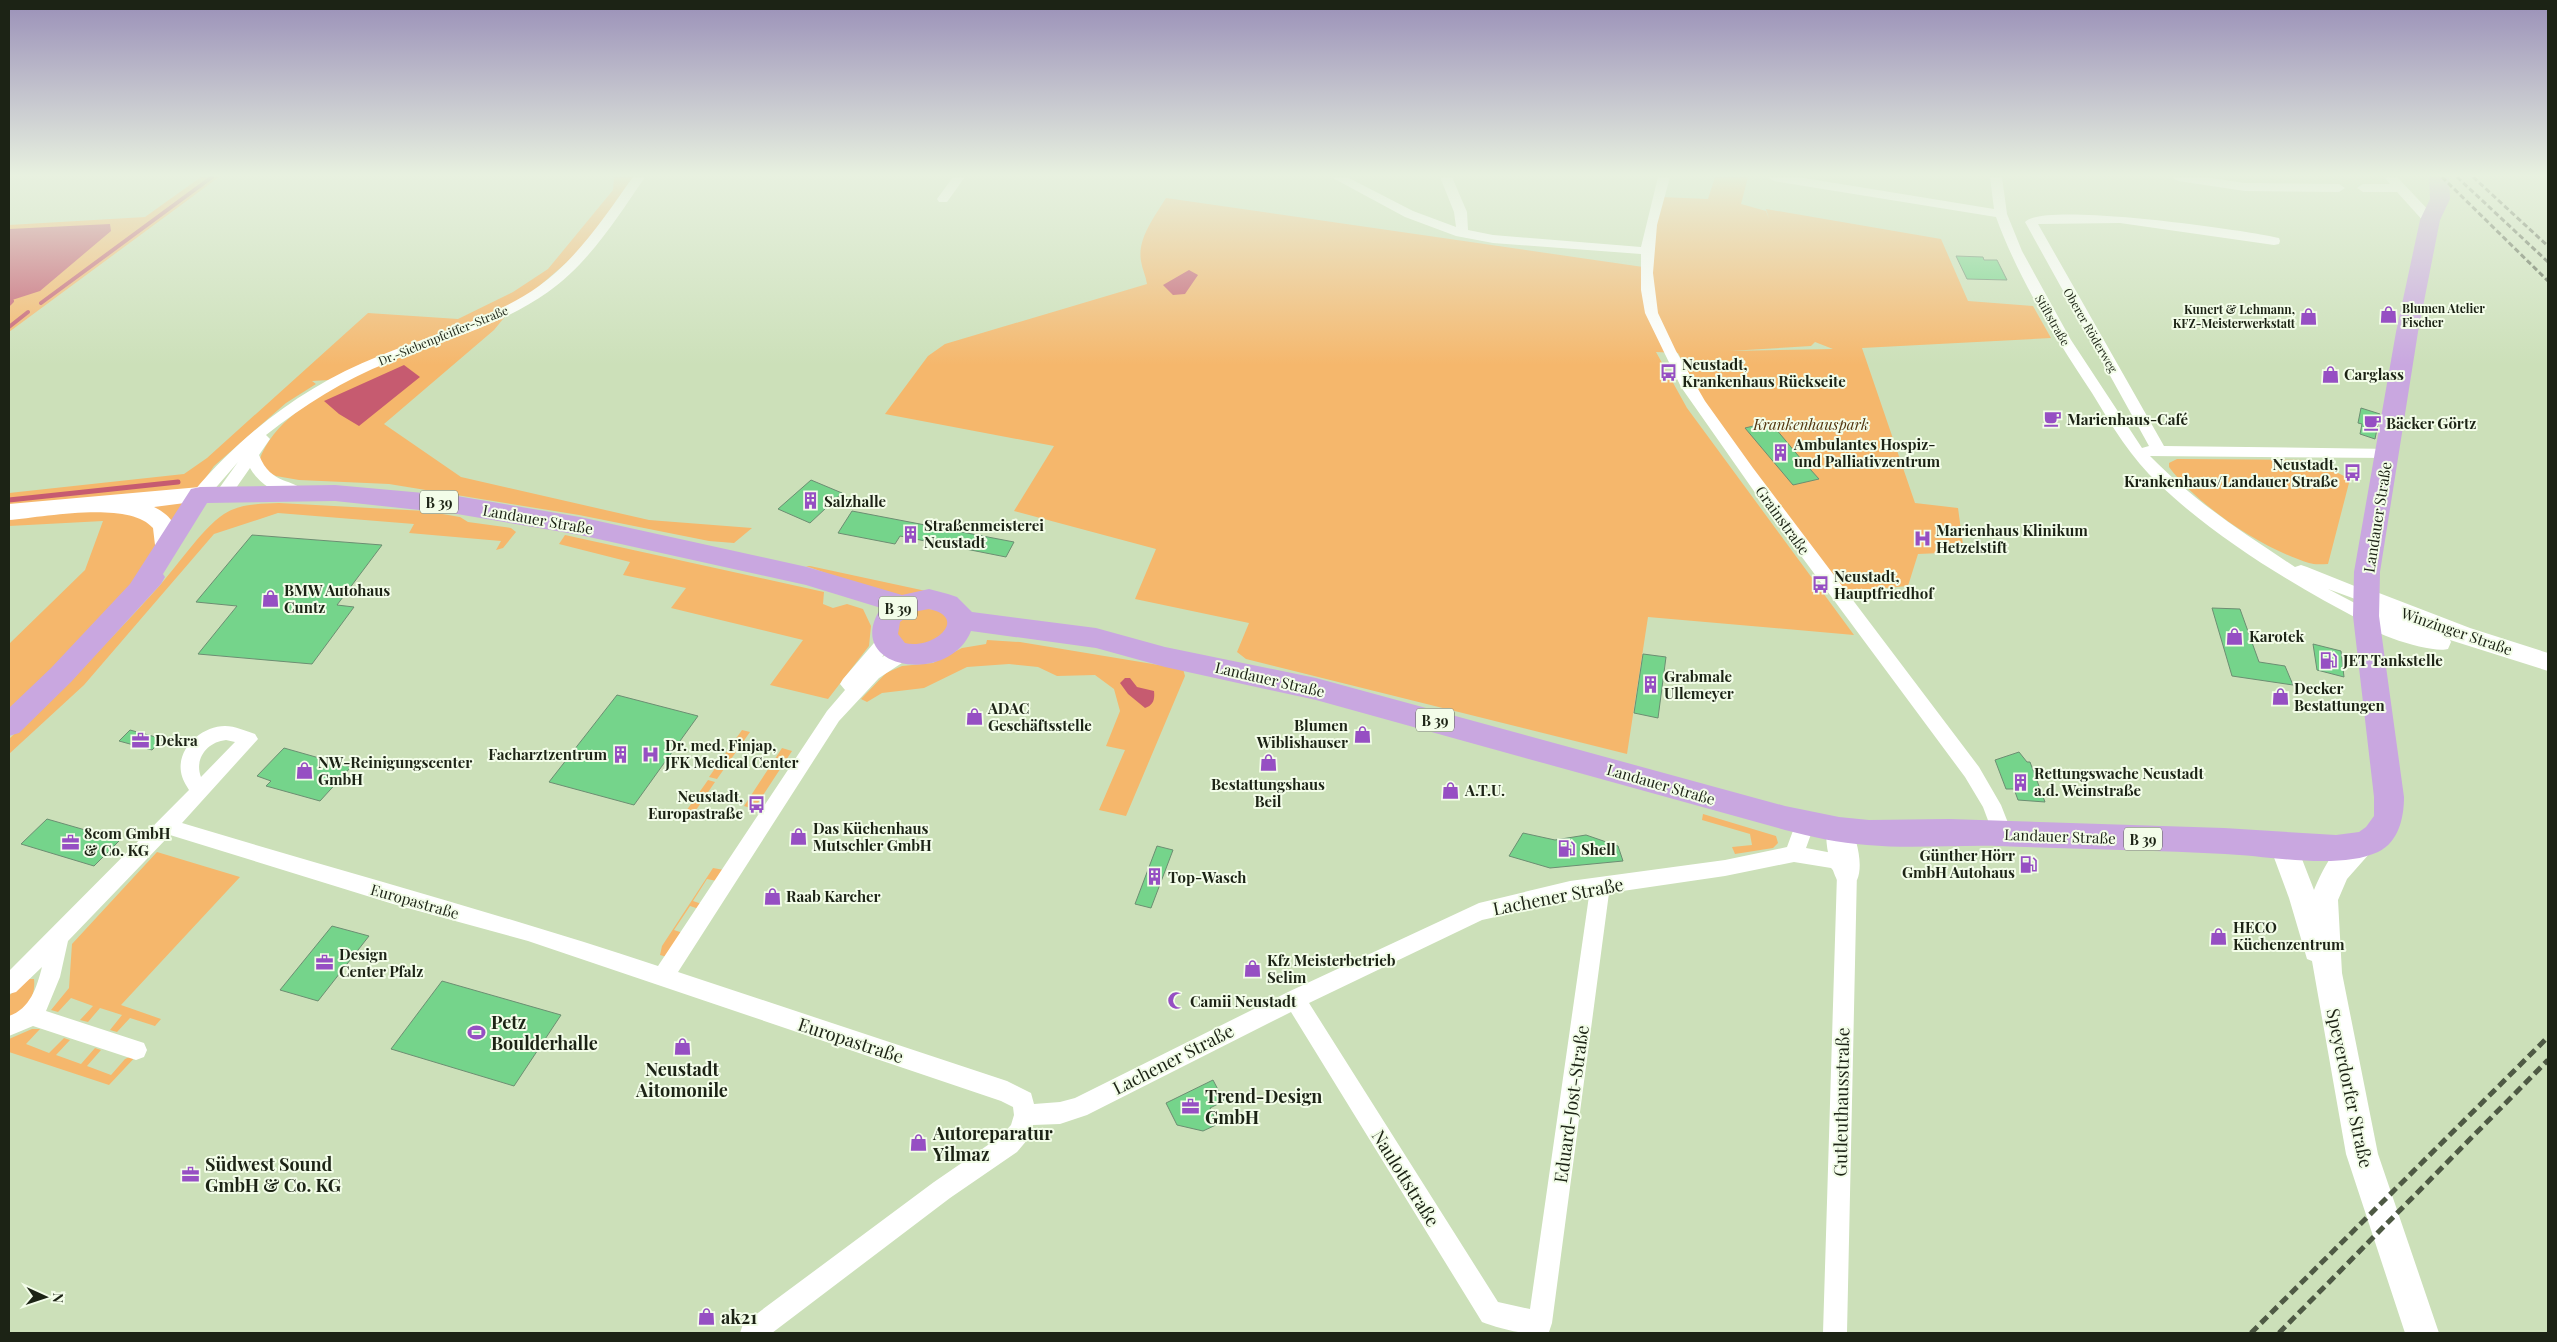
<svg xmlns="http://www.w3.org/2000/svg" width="2557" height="1342" font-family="'Playfair Display',serif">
  <rect width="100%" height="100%" fill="#cce0b9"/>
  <path fill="#f5b76c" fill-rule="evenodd" d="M201 177H219L9 332V225L145 217Z
    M614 177H635L580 251 508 313 494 330 384 424 461 477 649 520 752 528 734 543 709 541 579 515 389 484 299 480 276 476 263 470 259 461C273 421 312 401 346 379L312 381 316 384 286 403 214 466 134 582 55 668 9 713V644L85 570 103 521 9 526V493L184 474 207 458 368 313 458 319 513 292 548 269 613 190Z
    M1715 177H1748L1741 204 1766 211 1769 219 1766 209 1941 239 1968 301 2033 306 2051 338 1862 348 1915 503 1958 508 1964 552 1918 554 1908 586 1843 592 1706 405 1678 353 1656 352 1687 408 1854 635 1648 617 1627 754 1246 659 1237 652 1249 623 1135 599 1156 549 1014 511 1054 446 885 414 928 356 945 344 1147 284C1146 276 1142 269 1141 261 1137 239 1155 216 1166 198L1650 268 1661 197 1708 199ZM1815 342 1833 349 1729 351 1811 346Z
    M2177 459 2304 460 2318 463 2350 479 2328 564C2322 564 2315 565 2309 563 2263 549 2198 506 2169 467V463Z
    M279 503 425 511 460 517 468 522 511 528 516 532 503 548 496 550 501 541 409 533 414 524 278 513 214 534 84 685 9 754V739C58 692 107 644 153 593 173 572 202 528 224 514 241 503 261 504 279 503Z
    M565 535 824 592 823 604 833 608 847 604 863 609 871 626 869 646 828 699 770 685 803 640 671 608 686 588 623 575 630 562 559 544Z
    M806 566H810L926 591 899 599Z
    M913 608 942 610 951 624 932 646 899 645 894 622Z
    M987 640 1020 642 1183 669 1185 676 1126 816 1099 810 1125 750 1106 746 1120 711 1114 689 1095 675 1057 676 1038 667 1009 664 967 667 924 688 882 693 867 702 861 699 886 673 902 666 933 663 962 648 986 644Z
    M742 730 750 732 717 779 709 777Z
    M782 748 792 751 754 809 744 806Z
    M708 780 715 782 692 816 684 814Z
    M1703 814 1776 836 1778 843 1773 848 1735 854 1732 847 1752 845 1750 834 1702 820Z
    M157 852 240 877 121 1005 161 1019 155 1026 130 1018 117 1032 110 1030 122 1015 100 1008 88 1022 80 1020 93 1006 71 998 58 1012 51 1010 69 988 72 944Z
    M713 868 724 870 717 881 707 879 693 901 702 904 699 909 690 906 674 930 683 933 667 957 660 955 662 946Z
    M29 979H34C36 998 26 1011 9 1018V996L22 982Z
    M32 1029H40L26 1044 49 1053 64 1038 70 1040 56 1055 81 1064 95 1048 101 1050 87 1066 111 1075 125 1059 139 1053 109 1085 9 1052V1039Z"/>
  <path fill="#c65b70" d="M110 224 111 231 40 291 9 301V229Z
    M1189 270 1198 275 1185 294 1173 295 1163 285Z
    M404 365 420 377 359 426 339 414 324 401Z
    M1125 678H1130L1137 687 1154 691C1155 700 1153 705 1145 708L1128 694 1120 683Z"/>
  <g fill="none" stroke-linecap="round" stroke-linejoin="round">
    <path stroke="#c65b70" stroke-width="4" d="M41 303 212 177
      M9 304 12 301
      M9 327 28 312"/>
    <path stroke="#c65b70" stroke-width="5" d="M9 500 178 482"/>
  </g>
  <path fill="#75d48b" stroke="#6c8e72" d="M1956 256 1983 257 1984 260H1997L2007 280 1967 279Z
    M2361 408 2380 414 2375 439 2360 434 2362 424 2358 423Z
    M1770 422 1801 459 1819 479 1793 485 1745 428Z
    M811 480 842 493 810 523 778 509Z
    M852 511 1014 542 1006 557 900 536 895 544 838 533Z
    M252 535 382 545 337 605 354 607 312 664 198 654 237 606 196 602Z
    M2212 608 2240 609 2259 662 2285 666 2293 685 2232 676Z
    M2313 644 2341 651 2344 677 2317 670Z
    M1643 654 1666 657 1658 718 1634 713Z
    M617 695 698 716 634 805 549 782Z
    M130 730 163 739 152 750 119 741Z
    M284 748 351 767 320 801 266 786 271 781 257 776Z
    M2019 752 2027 762H2030L2045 802 2018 800 2014 789H2006L1995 760Z
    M47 819 120 840 94 866 21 844Z
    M1523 833 1555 840 1586 835 1618 846 1623 861 1550 868 1509 856Z
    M1157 846 1173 850 1151 908 1135 904Z
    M332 926 369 936 318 1001 280 990Z
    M442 981 561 1015 514 1086 391 1049Z
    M1213 1080 1224 1101 1210 1108 1218 1124 1203 1131 1177 1125 1166 1103Z"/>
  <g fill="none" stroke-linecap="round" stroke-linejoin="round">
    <path fill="#fff" fill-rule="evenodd" d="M633 177H645C617 218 589 263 548 292 500 326 443 340 389 362 344 380 304 405 266 435L270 439 259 455C271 486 295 478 304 492L302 496C283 501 258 483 250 468L229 498H217L215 494 238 462 206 499H194L192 495 194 491C245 431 306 385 379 356 433 334 491 320 539 286 578 258 605 216 633 177Z
      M953 177H965L947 202H939L937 199Z
      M1331 177H1347L1413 211 1456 227 1454 212 1440 177H1452L1467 212 1468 230 1493 235 1641 247 1658 177H1670L1657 225 1653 273 1658 313 1676 351 1705 401 1753 468 1979 767 2001 805 2012 833 2009 839 2002 841 1995 839 1983 807 1965 777 1770 514 1681 387 1645 313 1641 290V254L1493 243 1456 236 1405 217Z
      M1768 177H1798L1994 209 1990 177H2002L2007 214 2022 251 2071 340 2142 448 2149 446 2025 222C2042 201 2245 230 2279 238L2280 241 2279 244 2274 245 2120 223 2038 224 2164 446 2393 449 2396 453 2393 457 2388 458 2150 456C2195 502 2242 532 2295 567L2301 565 2307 567 2372 593 2374 597 2372 601 2366 603 2328 589 2372 612 2374 616 2372 620 2366 622 2360 620C2293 585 2214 537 2159 484 2131 458 2112 426 2092 393 2055 337 2019 280 1996 217L1774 181Z
      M2172 177H2204L2245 183 2339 184 2345 188 2339 192 2245 191 2178 181Z
      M2384 177H2397L2435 217 2436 220 2435 223H2425L2397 192H2363L2357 188 2363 184H2390Z
      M886 635 892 636 895 641 882 657 902 647 908 649 911 654 908 659 879 678 839 721 678 972 1007 1081 1031 1093 1034 1104 1060 1102 1075 1098 1288 992 1479 903 1570 881 1725 860 1787 847 1798 817 1805 815 1812 817 1815 823 1806 848 1843 855 1857 871 1847 1333H1823L1837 874 1831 868 1794 862 1725 876 1609 893 1552 1323 1549 1332C1534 1338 1497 1328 1482 1322L1291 1012 1087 1115 1060 1124 1033 1125 1028 1139 1017 1152 950 1198 772 1333H740L743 1324 934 1182 1001 1136 1011 1125 1014 1115 1013 1107 1001 1101 528 941 393 904 170 835 68 941 60 977 46 1011 144 1043 147 1050 144 1057 136 1060 33 1026 9 1036V1016C30 1009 37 987 42 967L16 992 9 994V971L189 790C186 785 182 779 181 772 177 748 202 726 225 726 235 726 246 731 255 734L258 739 182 823C341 871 501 914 658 966L827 711 845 690 840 684 843 679 880 636ZM226 740 235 742 201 777C194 759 207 742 226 740ZM1589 896 1530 1309 1498 1302 1309 1003 1482 920Z"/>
    <path fill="#fff" fill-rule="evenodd" d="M200 487 208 490 211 495 208 500 154 507C170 514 186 533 175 551L167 553 159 551 155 545 153 528C129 500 44 517 9 520V504Z
      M2366 588 2470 628 2548 653V671L2450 640 2451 642 2448 649C2431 654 2363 632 2354 616L2357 610 2366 607 2372 609 2358 603 2354 597 2358 591Z
      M1839 818 1849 822C1856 837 1864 864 1857 880L1847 883 1837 880C1830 865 1822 837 1829 822Z
      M2283 832 2293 836 2314 890C2323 869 2342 827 2370 837L2374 845 2370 853 2347 879 2338 900 2342 973 2378 1154 2439 1333H2405L2346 1154 2312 961 2307 959 2289 898 2269 844 2273 836Z"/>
    <path fill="#c9a7e0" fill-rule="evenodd" d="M2429 177H2449L2450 199 2440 220 2418 332 2380 572 2379 616 2404 797C2404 817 2399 842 2378 852 2339 870 2269 856 2225 854 2150 850 2074 849 1999 846 1955 845 1909 849 1867 845 1839 843 1812 837 1785 830L1316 700 1165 667 1096 648 971 631C949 687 841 669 881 608L806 585 580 535 457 514 335 501 207 503 163 574 165 577 161 584 71 682 19 733 9 736V708L51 668 130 584 191 489 200 487 335 485 457 496 580 517 807 567 902 595 929 589 948 594 957 597 972 612 1096 628 1165 647 1316 678 1785 806 1839 817 1869 820 1949 819 2224 828 2336 835 2359 832 2366 827 2374 816V797L2353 616 2354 572 2396 332 2420 220 2430 199ZM929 609C970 618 933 650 905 643L898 634 900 622 913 612Z"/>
    <path stroke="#4e5944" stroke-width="3" stroke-dasharray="5.5 3" stroke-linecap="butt" d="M2442 177 2548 281
      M2457 177 2548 262
      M2473 177 2548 246"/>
    <path stroke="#4e5944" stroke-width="5" stroke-dasharray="9 5" stroke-linecap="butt" d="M2251 1333 2548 1037
      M2279 1333 2548 1060"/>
  </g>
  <linearGradient id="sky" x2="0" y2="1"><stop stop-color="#9a90b8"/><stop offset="0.48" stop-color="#e8f1e0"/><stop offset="1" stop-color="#e8f1e0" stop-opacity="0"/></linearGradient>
  <rect width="2557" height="365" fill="url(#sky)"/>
  <defs>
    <symbol id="shop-bare" viewBox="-9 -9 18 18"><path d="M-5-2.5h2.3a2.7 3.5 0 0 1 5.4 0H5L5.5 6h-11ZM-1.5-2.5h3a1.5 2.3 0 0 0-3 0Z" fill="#964fc3" stroke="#f3fde9" stroke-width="2.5" paint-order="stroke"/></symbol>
    <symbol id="bus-bare" viewBox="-9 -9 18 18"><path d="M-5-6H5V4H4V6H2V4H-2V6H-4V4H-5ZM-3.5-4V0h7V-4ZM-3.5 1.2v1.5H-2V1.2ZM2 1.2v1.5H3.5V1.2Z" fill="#964fc3" stroke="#f3fde9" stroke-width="2.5" paint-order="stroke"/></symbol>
    <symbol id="cafe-bare" viewBox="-9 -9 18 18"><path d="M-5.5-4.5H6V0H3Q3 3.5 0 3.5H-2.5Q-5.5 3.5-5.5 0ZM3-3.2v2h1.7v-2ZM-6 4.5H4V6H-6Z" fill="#964fc3" stroke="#f3fde9" stroke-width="2.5" paint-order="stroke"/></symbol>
    <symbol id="building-bare" viewBox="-9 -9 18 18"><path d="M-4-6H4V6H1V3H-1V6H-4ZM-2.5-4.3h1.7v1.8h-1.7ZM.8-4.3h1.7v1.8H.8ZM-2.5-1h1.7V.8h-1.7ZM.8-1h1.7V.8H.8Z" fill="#964fc3" stroke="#f3fde9" stroke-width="2.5" paint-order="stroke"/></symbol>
    <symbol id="hospital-bare" viewBox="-9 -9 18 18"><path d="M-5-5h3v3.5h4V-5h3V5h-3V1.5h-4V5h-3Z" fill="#964fc3" stroke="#f3fde9" stroke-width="2.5" paint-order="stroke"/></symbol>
    <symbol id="fuel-bare" viewBox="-9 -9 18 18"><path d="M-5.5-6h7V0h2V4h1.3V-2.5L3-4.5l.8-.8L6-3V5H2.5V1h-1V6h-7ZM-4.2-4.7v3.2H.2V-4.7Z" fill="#964fc3" stroke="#f3fde9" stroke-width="2.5" paint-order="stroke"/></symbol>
    <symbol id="office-bare" viewBox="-9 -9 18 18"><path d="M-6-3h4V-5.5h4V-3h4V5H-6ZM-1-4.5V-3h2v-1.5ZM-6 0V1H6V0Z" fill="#964fc3" stroke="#f3fde9" stroke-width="2.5" paint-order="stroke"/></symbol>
    <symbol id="mosque-bare" viewBox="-9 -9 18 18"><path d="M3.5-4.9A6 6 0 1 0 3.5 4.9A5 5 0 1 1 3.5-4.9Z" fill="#964fc3" stroke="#f3fde9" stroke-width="2.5" paint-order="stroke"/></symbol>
    <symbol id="stadium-bare" viewBox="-9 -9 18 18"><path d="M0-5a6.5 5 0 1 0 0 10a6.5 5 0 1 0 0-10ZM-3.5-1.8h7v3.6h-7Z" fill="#964fc3" stroke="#f3fde9" stroke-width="2.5" paint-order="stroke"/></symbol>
  </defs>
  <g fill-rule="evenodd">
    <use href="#shop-bare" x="2376" y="302" width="25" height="25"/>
    <use href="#shop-bare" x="2296" y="304" width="25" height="25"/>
    <use href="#bus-bare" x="1656" y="360" width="25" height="25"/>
    <use href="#shop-bare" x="2318" y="362" width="25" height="25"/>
    <use href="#cafe-bare" x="2040" y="406" width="25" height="25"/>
    <use href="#cafe-bare" x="2360" y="410" width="25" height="25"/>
    <use href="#building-bare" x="1768" y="440" width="25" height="25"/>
    <use href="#bus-bare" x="2340" y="460" width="25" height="25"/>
    <use href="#building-bare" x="798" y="488" width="25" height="25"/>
    <use href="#building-bare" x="898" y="522" width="25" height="25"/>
    <use href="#hospital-bare" x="1910" y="526" width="25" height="25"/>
    <use href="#bus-bare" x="1808" y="572" width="25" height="25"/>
    <use href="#shop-bare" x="258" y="586" width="25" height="25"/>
    <use href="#shop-bare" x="2222" y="624" width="25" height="25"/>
    <use href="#fuel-bare" x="2316" y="648" width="25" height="25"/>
    <use href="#building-bare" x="1638" y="672" width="25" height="25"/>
    <use href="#shop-bare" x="2268" y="684" width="25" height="25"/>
    <use href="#shop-bare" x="962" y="704" width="25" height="25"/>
    <use href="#shop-bare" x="1350" y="722" width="25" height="25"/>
    <use href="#office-bare" x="128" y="728" width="25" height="25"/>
    <use href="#building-bare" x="608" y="742" width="25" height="25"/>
    <use href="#hospital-bare" x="638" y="742" width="25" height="25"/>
    <use href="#shop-bare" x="1256" y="750" width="25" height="25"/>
    <use href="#shop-bare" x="292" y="758" width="25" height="25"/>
    <use href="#building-bare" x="2008" y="770" width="25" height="25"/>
    <use href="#shop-bare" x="1438" y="778" width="25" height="25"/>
    <use href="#bus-bare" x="744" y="792" width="25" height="25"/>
    <use href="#shop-bare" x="786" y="824" width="25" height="25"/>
    <use href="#office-bare" x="58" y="830" width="25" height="25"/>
    <use href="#fuel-bare" x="1554" y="836" width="25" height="25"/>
    <use href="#fuel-bare" x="2016" y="852" width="25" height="25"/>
    <use href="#building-bare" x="1142" y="864" width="25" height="25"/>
    <use href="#shop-bare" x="760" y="884" width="25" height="25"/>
    <use href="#shop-bare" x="2206" y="924" width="25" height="25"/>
    <use href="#office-bare" x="312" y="950" width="25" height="25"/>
    <use href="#shop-bare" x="1240" y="956" width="25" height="25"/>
    <use href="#mosque-bare" x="1164" y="988" width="25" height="25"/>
    <use href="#stadium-bare" x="464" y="1020" width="25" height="25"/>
    <use href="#shop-bare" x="670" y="1034" width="25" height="25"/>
    <use href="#office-bare" x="1178" y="1094" width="25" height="25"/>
    <use href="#shop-bare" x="906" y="1130" width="25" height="25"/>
    <use href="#office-bare" x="178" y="1162" width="25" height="25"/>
    <use href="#shop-bare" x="694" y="1304" width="25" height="25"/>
  </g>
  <g text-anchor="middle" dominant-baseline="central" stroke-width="4" stroke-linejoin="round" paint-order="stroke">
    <g font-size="12" font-weight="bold" fill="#1c2315" stroke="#f3fde9" text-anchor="start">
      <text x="2402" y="308">Blumen Atelier<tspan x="2402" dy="14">Fischer</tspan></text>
      <text x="2295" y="309" text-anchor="end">Kunert &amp; Lehmann,<tspan x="2295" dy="14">KFZ-Meisterwerkstatt</tspan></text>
    </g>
    <g font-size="12" fill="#1c2315" stroke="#f3fde9">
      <text transform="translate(2053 320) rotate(60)">Stiftstraße</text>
      <text transform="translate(2091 330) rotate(60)">Oberer Röderweg</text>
      <text transform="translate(443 335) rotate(-22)">Dr.-Siebenpfeiffer-Straße</text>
    </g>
    <g fill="#f3fde9" stroke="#5c6455" stroke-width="1">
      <rect x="420" y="490.5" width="38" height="23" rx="4"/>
      <rect x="879" y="596.5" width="38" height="23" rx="4"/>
      <rect x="1416" y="708.5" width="38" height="23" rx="4"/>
      <rect x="2124" y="827.5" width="38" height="23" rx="4"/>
    </g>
    <g font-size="14" font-weight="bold" fill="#1c2315">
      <text x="439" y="502">B 39</text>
      <text x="898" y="608">B 39</text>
      <text x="1435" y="720">B 39</text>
      <text x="2143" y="839">B 39</text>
    </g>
    <g font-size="15" font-weight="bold" fill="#1c2315" stroke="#f3fde9" text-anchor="start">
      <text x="1682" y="364">Neustadt,<tspan x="1682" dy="17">Krankenhaus Rückseite</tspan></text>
      <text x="2344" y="374">Carglass</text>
      <text x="2067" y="419">Marienhaus-Café</text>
      <text x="2386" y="423">Bäcker Görtz</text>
      <text x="1794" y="444">Ambulantes Hospiz-<tspan x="1794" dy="17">und Palliativzentrum</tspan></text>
      <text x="2338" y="464" text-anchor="end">Neustadt,<tspan x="2338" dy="17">Krankenhaus/Landauer Straße</tspan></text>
      <text x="824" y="501">Salzhalle</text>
      <text x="924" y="525">Straßenmeisterei<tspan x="924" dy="17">Neustadt</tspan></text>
      <text x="1936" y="530">Marienhaus Klinikum<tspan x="1936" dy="17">Hetzelstift</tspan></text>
      <text x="1834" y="576">Neustadt,<tspan x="1834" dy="17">Hauptfriedhof</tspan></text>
      <text x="284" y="590">BMW Autohaus<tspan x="284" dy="17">Cuntz</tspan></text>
      <text x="2249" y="636">Karotek</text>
      <text x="2343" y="660">JET Tankstelle</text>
      <text x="1664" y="676">Grabmale<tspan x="1664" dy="17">Ullemeyer</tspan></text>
      <text x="2294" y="688">Decker<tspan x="2294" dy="17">Bestattungen</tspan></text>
      <text x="988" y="708">ADAC<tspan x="988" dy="17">Geschäftsstelle</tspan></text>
      <text x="1348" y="725" text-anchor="end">Blumen<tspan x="1348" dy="17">Wiblishauser</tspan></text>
      <text x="155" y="740">Dekra</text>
      <text x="665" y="745">Dr. med. Finjap,<tspan x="665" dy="17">JFK Medical Center</tspan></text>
      <text x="607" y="754" text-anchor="end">Facharztzentrum</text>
      <text x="318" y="762">NW-Reinigungscenter<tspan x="318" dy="17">GmbH</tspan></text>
      <text x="2034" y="773">Rettungswache Neustadt<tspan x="2034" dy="17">a.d. Weinstraße</tspan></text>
      <text x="1268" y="784" text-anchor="middle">Bestattungshaus<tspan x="1268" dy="17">Beil</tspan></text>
      <text x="1465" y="790">A.T.U.</text>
      <text x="743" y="796" text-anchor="end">Neustadt,<tspan x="743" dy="17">Europastraße</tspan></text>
      <text x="813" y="828">Das Küchenhaus<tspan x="813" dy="17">Mutschler GmbH</tspan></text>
      <text x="84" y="833">8com GmbH<tspan x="84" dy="17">&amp; Co. KG</tspan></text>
      <text x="1581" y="849">Shell</text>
      <text x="2015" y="855" text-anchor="end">Günther Hörr<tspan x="2015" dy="17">GmbH Autohaus</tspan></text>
      <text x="1168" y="877">Top-Wasch</text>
      <text x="786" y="896">Raab Karcher</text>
      <text x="2233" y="927">HECO<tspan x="2233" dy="17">Küchenzentrum</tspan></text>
      <text x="339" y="954">Design<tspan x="339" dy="17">Center Pfalz</tspan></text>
      <text x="1267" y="960">Kfz Meisterbetrieb<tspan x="1267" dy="17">Selim</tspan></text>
      <text x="1190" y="1001">Camii Neustadt</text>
    </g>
    <g font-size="15" font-style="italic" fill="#51340d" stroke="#f3fde9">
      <text x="1811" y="424">Krankenhauspark</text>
    </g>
    <g font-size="15" fill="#1c2315" stroke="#f3fde9">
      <text transform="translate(2377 517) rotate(-81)">Landauer Straße</text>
      <text transform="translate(538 519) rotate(10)">Landauer Straße</text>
      <text transform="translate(1783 520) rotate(54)">Grainstraße</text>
      <text transform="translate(2457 631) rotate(19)">Winzinger Straße</text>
      <text transform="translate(1270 679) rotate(13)">Landauer Straße</text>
      <text transform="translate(1661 784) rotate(16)">Landauer Straße</text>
      <text transform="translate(2060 836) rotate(2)">Landauer Straße</text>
      <text transform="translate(415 901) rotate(16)">Europastraße</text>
    </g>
    <g font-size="18" fill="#1c2315" stroke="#f3fde9">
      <text transform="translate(1558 896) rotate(-11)">Lachener Straße</text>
      <text transform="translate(851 1040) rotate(18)">Europastraße</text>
      <text transform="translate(1173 1059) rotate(-27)">Lachener Straße</text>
      <text transform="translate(2350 1088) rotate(78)">Speyerdorfer Straße</text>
      <text transform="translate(1841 1102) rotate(-89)">Gutleuthausstraße</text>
      <text transform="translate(1571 1104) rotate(-82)">Eduard-Jost-Straße</text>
      <text transform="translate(1406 1178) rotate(58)">Naulottstraße</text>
    </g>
    <g font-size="18" font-weight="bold" fill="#1c2315" stroke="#f3fde9" text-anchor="start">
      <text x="491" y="1022">Petz<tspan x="491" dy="21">Boulderhalle</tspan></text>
      <text x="682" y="1069" text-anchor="middle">Neustadt<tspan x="682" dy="21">Aitomonile</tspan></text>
      <text x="1205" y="1096">Trend-Design<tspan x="1205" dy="21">GmbH</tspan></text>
      <text x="933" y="1133">Autoreparatur<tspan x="933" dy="21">Yilmaz</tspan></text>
      <text x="205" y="1164">Südwest Sound<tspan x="205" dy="21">GmbH &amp; Co. KG</tspan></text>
      <text x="721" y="1317">ak21</text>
    </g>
  </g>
  <rect width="2557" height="1342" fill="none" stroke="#1c2315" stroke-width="20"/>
  <g transform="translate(45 1297) rotate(93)" stroke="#f3fde9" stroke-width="4" paint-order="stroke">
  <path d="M0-4L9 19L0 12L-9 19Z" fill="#1c2315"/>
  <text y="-8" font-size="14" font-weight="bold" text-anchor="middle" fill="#1c2315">N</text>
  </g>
</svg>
